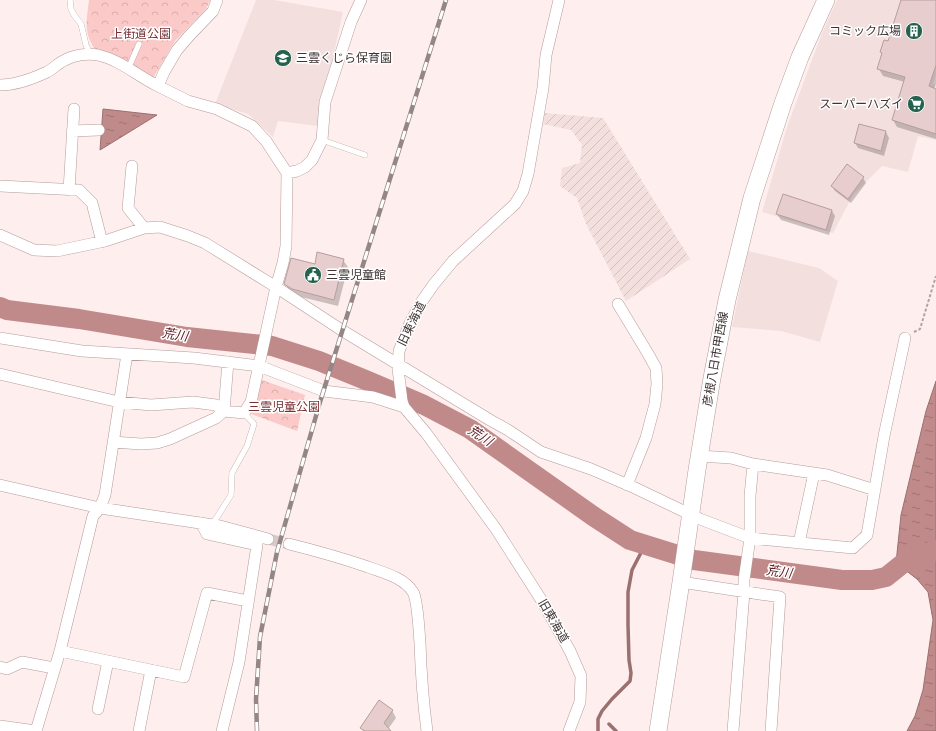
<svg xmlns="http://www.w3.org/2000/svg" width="936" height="731" font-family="'Sofia Sans Condensed','Noto Sans JP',sans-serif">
  <defs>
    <pattern id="industrial-furrows" width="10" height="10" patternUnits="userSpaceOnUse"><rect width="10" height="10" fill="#f3dfde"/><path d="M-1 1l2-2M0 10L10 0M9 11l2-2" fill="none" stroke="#d1c0bf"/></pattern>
    <pattern id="forest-crowns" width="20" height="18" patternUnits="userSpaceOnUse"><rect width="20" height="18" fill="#fbc9c8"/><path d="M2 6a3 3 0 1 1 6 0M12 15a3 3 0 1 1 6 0" fill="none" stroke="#d8adac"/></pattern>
    <pattern id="water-ripples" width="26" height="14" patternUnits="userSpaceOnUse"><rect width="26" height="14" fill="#c18a8a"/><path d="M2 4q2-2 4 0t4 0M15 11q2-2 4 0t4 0" fill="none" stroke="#9e7272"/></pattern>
  </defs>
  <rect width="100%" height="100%" fill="#feeeed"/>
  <path fill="#f3dfde" d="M256 0H274L343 12 318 126 278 121 273 137 248 114 215 104Z
    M837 0H936V75L933 84 936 85V140L918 136 908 172 882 166 853 195 833 233 762 212 787 127 822 33Z
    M748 251 819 268 838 281 820 342 781 331 732 327Z"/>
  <path fill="url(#industrial-furrows)" d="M545 113 603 118 690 259 626 301 586 224 577 198 560 186 562 168 580 163 582 145 571 130 543 124Z"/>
  <path fill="url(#forest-crowns)" d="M89 0H210L206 9 175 41 153 78 94 48C83 31 87 19 89 0Z
    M256 378 305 395 297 431 251 414Z"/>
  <path fill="url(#water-ripples)" stroke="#9a7070" d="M103 109 157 115 100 150Z
    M936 381V731H907L915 716 923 690 933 620 928 592 917 579 896 563 901 515 926 411Z"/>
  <path fill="#0003" d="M903 0H936V84L934 89 936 90V139L897 127 893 120 905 82 883 76 879 69 883 54 881 52 889 42Z
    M860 125 886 132 889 138 884 156 858 148 855 143Z
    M863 178 866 183 851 203 835 191 832 186Z
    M832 211 835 216 829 235 781 220 777 214Z
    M343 260 348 267 338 306 297 296 290 291 285 284 315 265Z
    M392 710 396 718 388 729 390 731H363L361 728Z"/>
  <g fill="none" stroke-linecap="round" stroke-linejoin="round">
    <path stroke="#9a7070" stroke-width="3.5" d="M609 724 616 731
      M598 731V719L602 711 612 699 630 681 631 673 629 660 628 625V592L632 570 645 545"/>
    <path stroke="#c18a8a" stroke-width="20" d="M0 307 7 310 79 319 187 337 272 346 319 361 368 381 424 405 470 429 593 516 630 540 694 560 842 580H872L886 577 906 561 936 550"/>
  </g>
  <path fill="#e7cdcd" stroke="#b79e9d" d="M901 0H936V65L929 86 936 89V134L892 120 905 77 877 69 882 53 880 52 884 40 888 41Z
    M859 124 886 131 881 151 854 143Z
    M847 164 864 177 848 199 831 186Z
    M783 194 832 210 826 230 776 214Z
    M317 252 344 259 334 300 292 289 284 284 291 258 315 264Z
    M379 700 393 710 384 723 391 731H365L360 728Z"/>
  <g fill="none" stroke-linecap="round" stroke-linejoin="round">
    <path stroke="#d8c9c8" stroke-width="11" stroke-dasharray="11 5.5" stroke-linecap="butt" d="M268 539 289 544"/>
    <defs>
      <path id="service" d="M70 0 71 9 74 15 81 24 86 45 90 54
        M128 69 139 44
        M322 140 365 155
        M212 525 231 495 232 473 247 446 254 424 244 413"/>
      <path id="minor" d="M559 0 546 55 543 88 528 174 523 191 515 204 453 261 434 284 422 301 410 323 399 351 398 369 402 401 404 407 426 433 496 529 542 601 570 651 581 676 580 702 569 731
        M0 85C16 85 32 79 47 72 53 69 58 63 65 60 74 55 87 53 98 55 120 60 138 76 158 86
        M72 131 99 130
        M132 166 128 208 144 228
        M287 173 297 171 305 167 312 160 322 140 325 102 351 22 361 0
        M0 186 79 190 92 203 102 242
        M69 190 74 109
        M0 235 34 250 57 251 105 241 144 228 160 227 188 236 205 243 276 287 343 331 490 420 508 430 541 452 591 469 635 488 700 519 750 538 853 548 867 535 884 436 905 338
        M618 304 647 352 656 368 657 384 655 404 646 438 627 485
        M0 338 82 351 194 358 259 366 324 391 373 397 404 407
        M0 374 119 402 151 405 193 402 216 405 224 411 244 413 251 402 276 287 283 263 286 246 287 173 266 141 252 126 217 109 188 101 158 86 164 72 177 50 189 36 213 11 217 0
        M113 442 141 444 157 443 170 439 216 418 224 411 228 362
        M699 456 731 458 753 464 827 475 875 490
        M0 485 100 508 220 526 268 539
        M201 523 207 534 257 545 239 662 222 731
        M799 543 814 473
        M289 544C317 551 342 558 368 567 384 573 403 577 413 592 418 601 419 632 420 643 421 672 423 702 427 731
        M681 582 780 597 771 731
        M60 651 184 677 207 593 248 601
        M0 667 7 669 22 662 54 668
        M98 709 108 661
        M0 726 36 731
        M36 731 60 651 93 516 100 508 105 495 127 354
        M139 731 151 670
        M733 731 744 592V580L750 538V496L753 464"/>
      <path id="primary" d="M658 731 681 582 697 470 712 378 727 300 752 198 783 103 800 57 826 0"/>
    </defs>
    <use href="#service" stroke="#b49c9b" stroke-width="6"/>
    <use href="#minor" stroke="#b49c9b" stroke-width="12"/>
    <use href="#primary" stroke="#b49c9b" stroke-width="18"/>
    <path stroke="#b2a4a3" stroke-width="2" stroke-dasharray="3 2" stroke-linecap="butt" d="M914 332 920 329 936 276"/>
    <use href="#service" stroke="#fff" stroke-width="5.5"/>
    <use href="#minor" stroke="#fff" stroke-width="11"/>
    <use href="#primary" stroke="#fff" stroke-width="17"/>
    <defs>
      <path id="rail" d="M257 731 256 699 260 637 277 552 320 402 446 0"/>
    </defs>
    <use href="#rail" stroke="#938685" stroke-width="4.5"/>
    <use href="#rail" stroke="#fff" stroke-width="3" stroke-dasharray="9" stroke-linecap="butt"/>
  </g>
  <defs>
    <symbol id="building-disc" viewBox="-11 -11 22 22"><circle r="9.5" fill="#25634f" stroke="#fff"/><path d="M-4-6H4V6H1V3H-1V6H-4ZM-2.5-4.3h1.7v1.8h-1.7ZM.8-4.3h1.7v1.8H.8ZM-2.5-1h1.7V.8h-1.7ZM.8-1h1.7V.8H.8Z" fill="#fff"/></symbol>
    <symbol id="school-disc" viewBox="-11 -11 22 22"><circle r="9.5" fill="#25634f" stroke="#fff"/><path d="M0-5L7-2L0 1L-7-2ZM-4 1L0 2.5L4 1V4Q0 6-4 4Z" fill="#fff"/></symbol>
    <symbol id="supermarket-disc" viewBox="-11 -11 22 22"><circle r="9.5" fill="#25634f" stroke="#fff"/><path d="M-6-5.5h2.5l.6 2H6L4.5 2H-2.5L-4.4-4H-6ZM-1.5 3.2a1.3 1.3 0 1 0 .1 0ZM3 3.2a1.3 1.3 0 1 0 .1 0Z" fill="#fff"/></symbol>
    <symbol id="civic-disc" viewBox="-11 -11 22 22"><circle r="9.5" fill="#25634f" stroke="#fff"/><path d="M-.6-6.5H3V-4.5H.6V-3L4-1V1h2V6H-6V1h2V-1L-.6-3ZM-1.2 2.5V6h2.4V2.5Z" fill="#fff"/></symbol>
  </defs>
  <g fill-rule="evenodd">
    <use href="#building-disc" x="904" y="21" width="20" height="20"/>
    <use href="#school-disc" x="273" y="48" width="20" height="20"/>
    <use href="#supermarket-disc" x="906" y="94" width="20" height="20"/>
    <use href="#civic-disc" x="303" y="265" width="20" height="20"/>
  </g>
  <g text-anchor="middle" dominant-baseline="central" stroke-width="3" stroke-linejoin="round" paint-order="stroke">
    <g font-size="12" fill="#3f3434" stroke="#fff" text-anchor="end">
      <text x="901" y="31">コミック広場</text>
      <text x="296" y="58" text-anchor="start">三雲くじら保育園</text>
      <text x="903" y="104">スーパーハズイ</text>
      <text x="326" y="275" text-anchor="start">三雲児童館</text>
    </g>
    <g font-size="12" fill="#763034" stroke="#fff">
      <text x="141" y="34">上街道公園</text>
      <text x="284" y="407">三雲児童公園</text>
    </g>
    <g font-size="12" fill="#3f3434" stroke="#fff">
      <text transform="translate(412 324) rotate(-64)">旧東海道</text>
      <text transform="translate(716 359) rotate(-80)">彦根八日市甲西線</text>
      <text transform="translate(553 621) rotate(60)">旧東海道</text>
    </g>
    <g font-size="13" font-style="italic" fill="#5d191f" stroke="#fff">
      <text transform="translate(175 335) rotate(9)">荒川</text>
      <text transform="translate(480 436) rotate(33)">荒川</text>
      <text transform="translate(779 572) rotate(8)">荒川</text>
    </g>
  </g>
</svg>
